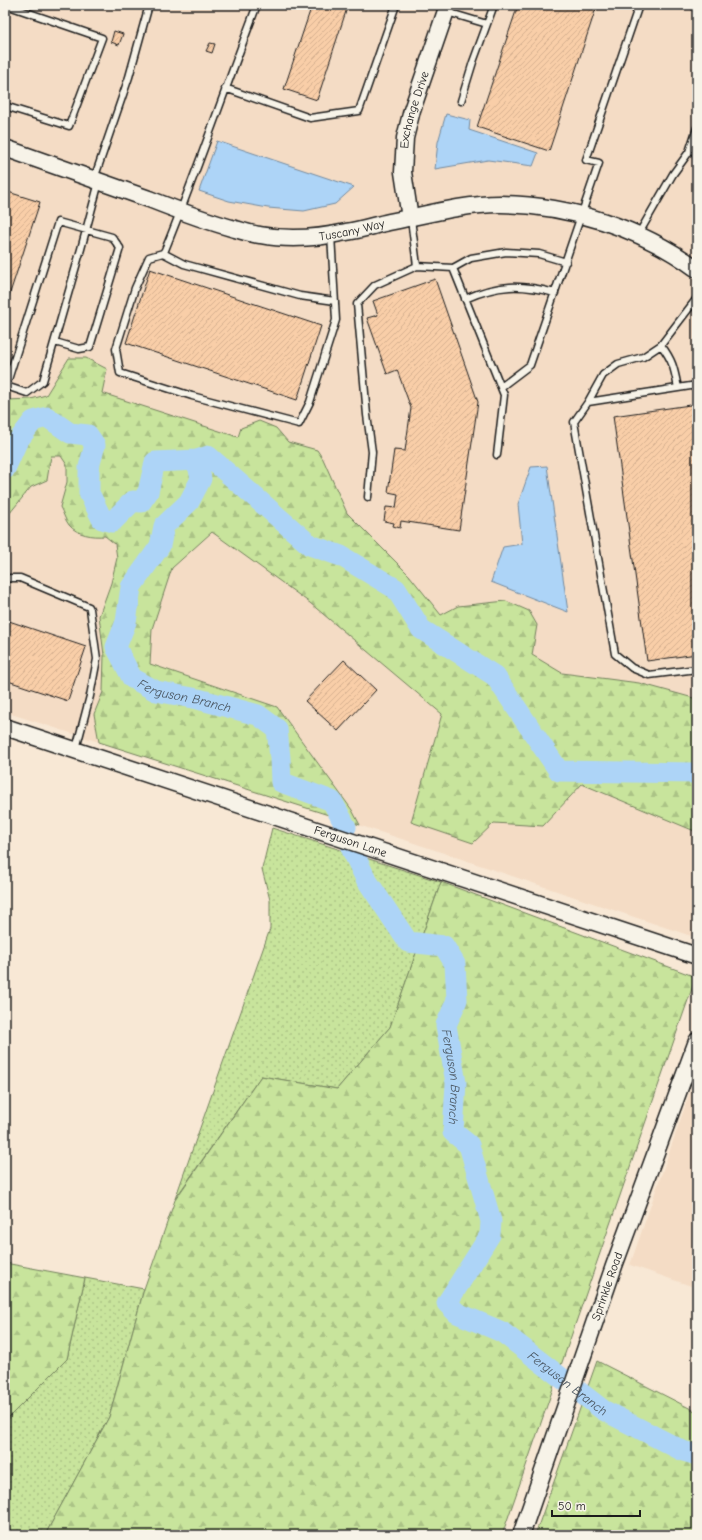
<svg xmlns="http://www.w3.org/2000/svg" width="702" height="1540" font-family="'Comic Neue',sans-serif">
  <defs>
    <pattern id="grass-dots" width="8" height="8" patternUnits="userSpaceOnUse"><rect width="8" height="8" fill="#c8e49c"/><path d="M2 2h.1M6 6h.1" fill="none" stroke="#abc386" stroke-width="1.8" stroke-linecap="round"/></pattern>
    <pattern id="forest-firs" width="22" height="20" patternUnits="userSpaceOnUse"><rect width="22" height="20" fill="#c8e49c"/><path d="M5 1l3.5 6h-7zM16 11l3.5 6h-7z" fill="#abc386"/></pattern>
    <pattern id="building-hatch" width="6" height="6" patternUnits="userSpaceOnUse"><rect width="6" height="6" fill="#f9cea8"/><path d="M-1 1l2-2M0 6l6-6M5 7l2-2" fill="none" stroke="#d5b090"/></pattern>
  </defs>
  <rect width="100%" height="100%" fill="#f8e8d5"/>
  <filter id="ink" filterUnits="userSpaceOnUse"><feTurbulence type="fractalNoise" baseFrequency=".025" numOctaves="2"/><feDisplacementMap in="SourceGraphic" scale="8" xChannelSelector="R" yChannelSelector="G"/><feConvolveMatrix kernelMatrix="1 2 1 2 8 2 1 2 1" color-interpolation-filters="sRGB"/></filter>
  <g filter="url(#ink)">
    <path fill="#f4dcc5" d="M5 5H697V938L408 841 5 712Z
      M697 1072V1288L630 1265Z"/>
    <path fill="url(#grass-dots)" stroke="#72805c" d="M272 828 441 882 390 1027 337 1089 261 1076 175 1199 270 929V900L262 869Z
      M85 1278 144 1289 109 1417 45 1535H5V1421L67 1359Z"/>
    <path fill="url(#forest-firs)" stroke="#72805c" d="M69 358H86L107 369 102 393 238 437 241 428 259 421 276 428 288 442 317 450 323 459 347 513 409 575 441 615 458 606 506 601 529 611 537 625 532 655 562 673 639 683 697 699V832L582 784 543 826 494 823 473 843 411 822 442 714 310 603 212 532 172 568 152 629 150 664 277 707 352 810 360 825 99 742 94 714 103 692 104 655 99 616 111 583 117 558 115 544 105 536C93 537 77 535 69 525 65 520 63 512 60 507L67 482V465L61 456H51L47 480 31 487 5 519V406L7 400 31 399 46 395Z
      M441 882 696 977 502 1535H45L109 1417 144 1289 175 1200 261 1076 337 1089 390 1027Z
      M5 1263 85 1278 67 1359 5 1421Z
      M597 1361 697 1412V1535H535Z"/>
    <path fill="#add4f7" stroke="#738a9f" d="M446 114 470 120 469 130 538 153 533 166 488 160 435 169 438 142Z
      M217 141 354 187 335 204 304 211 268 208 229 201 199 191Z
      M547 466 568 612 491 582 503 547 522 544 518 504 531 467Z"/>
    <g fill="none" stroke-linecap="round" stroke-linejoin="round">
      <g stroke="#add4f7" stroke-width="21">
        <path id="s1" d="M197 460 201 479 189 502 164 526 160 546 131 587 126 622 116 647 132 678 156 691 198 699 258 715 277 729 280 758 281 782 332 801 346 827"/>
        <path d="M5 469 17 442 33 421 47 417 70 433 88 435 95 445 89 467V493L102 519 112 522 133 501 141 502 148 492 155 462 197 460 208 456 310 545 341 556 396 589 421 629 495 676 559 771 697 773"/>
        <path id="s2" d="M352 850 366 879 408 942 444 946 455 964 457 1000 446 1025 456 1083 453 1132 469 1145 491 1221 490 1235 447 1303 457 1313 502 1332 603 1410 683 1451 697 1455"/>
      </g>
    </g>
    <path fill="url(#building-hatch)" stroke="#1c1c1c" d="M312 5H348L317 100 284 89Z
      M518 5H597L549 151 477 127Z
      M114 31 123 34 119 45 111 42Z
      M210 43 215 44 212 53 206 51Z
      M5 191 40 202 5 308Z
      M150 269 321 326 297 400 126 343Z
      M435 279 478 402 459 530 401 521 400 528 393 526 394 523 384 521 386 507 396 508 398 494 388 492 394 450 405 451 411 408 397 370 387 374 367 318 378 315 373 301Z
      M697 404V654L647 661 613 416Z
      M9 621 86 647 68 701 5 680V632Z
      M344 660 376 690 338 731 305 701Z"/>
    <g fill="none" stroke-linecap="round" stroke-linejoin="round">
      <defs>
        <path id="lane" d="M257 5C226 86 198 169 165 250L163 253 149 257 135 288 116 349 120 373 192 396 299 424 310 402 336 320 331 235
          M447 12 487 24 494 5
          M225 88 310 118 359 111 396 5
          M461 101 473 62 487 24
          M5 106 69 126 102 38 6 5
          M94 179 129 77 149 5
          M411 219 417 266 453 268 504 395 497 455
          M638 235 673 174 689 152 697 128
          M163 253 184 264 300 296 335 301
          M453 268 471 258 506 252 539 254 566 262
          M465 299C498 284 521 284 555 293
          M661 345C673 361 674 368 678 388
          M697 385 588 402 574 422 615 654 632 668 649 675 697 669
          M6 386 58 222 112 237 120 248 90 347 79 349 55 342
          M501 387 530 365 599 163 586 160 639 5
          M5 388 6 386 27 393 43 381 81 249 99 182
          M588 402 603 375 618 364 643 357 661 345 697 298
          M368 497 372 452 367 415 357 304 375 285 417 266
          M5 579 11 578H20L89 607 90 609 97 659 90 696 76 749"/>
        <g id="secondary">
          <path id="s3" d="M5 148C53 165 101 182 149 199 177 210 206 221 235 229 243 231 251 234 260 235 287 240 319 238 346 232 361 230 375 225 389 222 425 215 463 204 500 204 570 205 641 228 697 269"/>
          <path id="s4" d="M410 218 403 172 405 138 412 110 448 5"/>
          <path id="s5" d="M5 727 697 956"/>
          <path id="s6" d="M521 1535 614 1266 697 1041"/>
        </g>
      </defs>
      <use href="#lane" stroke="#1c1c1c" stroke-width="9"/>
      <use href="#secondary" stroke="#1c1c1c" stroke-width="19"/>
      <use href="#lane" stroke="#f7f3e8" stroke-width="6"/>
      <use href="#secondary" stroke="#f7f3e8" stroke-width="16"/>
    </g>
  </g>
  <g text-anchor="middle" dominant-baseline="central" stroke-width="3" stroke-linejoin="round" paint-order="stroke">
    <g font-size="12" fill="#1c1c1c" stroke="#f7f3e8">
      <text stroke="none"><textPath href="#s4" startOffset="110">Exchange Drive</textPath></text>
      <text stroke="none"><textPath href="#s3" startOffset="362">Tuscany Way</textPath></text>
      <text stroke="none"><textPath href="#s5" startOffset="364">Ferguson Lane</textPath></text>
      <text stroke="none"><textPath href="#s6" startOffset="263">Sprinkle Road</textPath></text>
    </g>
    <g font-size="13" font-style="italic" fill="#48535e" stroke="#f7f3e8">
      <text stroke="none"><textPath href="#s1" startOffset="304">Ferguson Branch</textPath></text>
      <text stroke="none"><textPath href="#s2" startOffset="281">Ferguson Branch</textPath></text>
      <text stroke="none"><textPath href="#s2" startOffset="677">Ferguson Branch</textPath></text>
    </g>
  </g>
  <rect width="702" height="1540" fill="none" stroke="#f7f3e8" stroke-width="20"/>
  <rect x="10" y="10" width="682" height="1520" fill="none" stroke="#1c1c1c" stroke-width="1.5" filter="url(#ink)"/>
  <path d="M552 1510v6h88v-6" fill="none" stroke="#1c1c1c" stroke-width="2"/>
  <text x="558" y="1510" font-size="12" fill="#1c1c1c" stroke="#f7f3e8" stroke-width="3" paint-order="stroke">50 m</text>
</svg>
